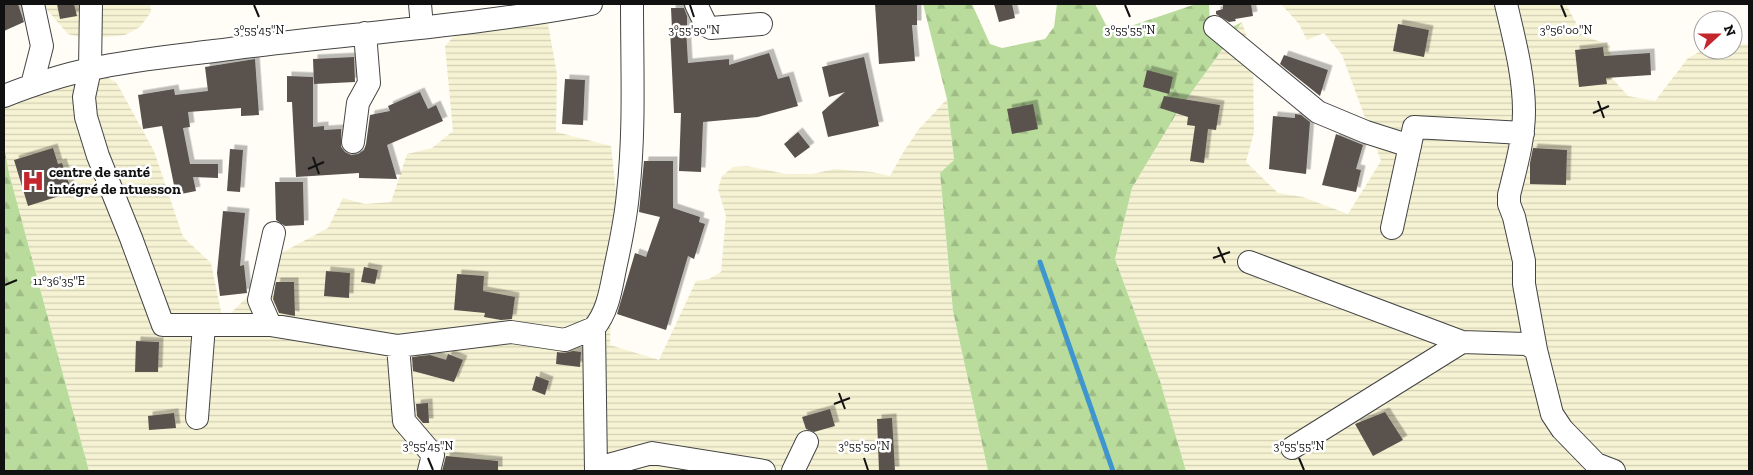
<svg xmlns="http://www.w3.org/2000/svg" width="1753" height="475" font-family="'Zilla Slab',serif">
  <defs>
    <pattern id="farmland-rules" width="6" height="5" patternUnits="userSpaceOnUse" patternTransform="scale(1.25)"><rect width="6" height="5" fill="#f6f3d4"/><path d="M0 2.5h6" fill="none" stroke="#d2cfb5"/></pattern>
    <pattern id="forest-firs" width="22" height="20" patternUnits="userSpaceOnUse" patternTransform="scale(1.25)"><rect width="22" height="20" fill="#b9dc9c"/><path d="M5 1l3.5 6h-7zM16 11l3.5 6h-7z" fill="#9ebc85"/></pattern>
    <filter id="shadow"><feDropShadow dx="4.5" dy="-4.5" stdDeviation="0" flood-color="#0004"/></filter>
  </defs>
  <rect width="100%" height="100%" fill="#fffdf5"/>
  <path fill="url(#farmland-rules)" d="M42 4H150L151 12 140 27 125 35 87 39 68 34Z
    M1281 4H1566L1583 36 1610 45 1612 78 1628 96 1655 101 1688 58 1703 50H1733V45L1749 44V471H1186L1160 381 1115 259 1132 188 1178 111 1242 22 1253 57 1254 132 1246 162 1278 193 1303 197 1348 214 1381 161 1342 55 1324 33 1307 40 1299 24Z
    M529 20 548 24 557 74 556 132 611 146 617 201 609 237 613 249 610 345 659 360 696 281 709 279 721 272 726 216 718 189 722 176 733 167 747 166 786 174H812L835 169 872 172 890 176 904 151 919 129 947 99 954 161 940 173 953 311 988 471H89L9 173 4 146V96L90 69 116 82 154 151 183 237 211 263 223 321 266 278 272 258 328 228 343 198 365 204 391 202 407 154 432 148 453 131 445 46 464 25Z"/>
  <path fill="url(#forest-firs)" d="M923 4H972L990 44 1002 48 1045 39 1054 27 1057 4H1095L1106 25 1119 30 1196 4H1209L1210 25 1223 32 1242 22 1178 111 1132 188 1115 259 1160 381 1186 471H988L953 311 940 173 954 160 947 99Z
    M4 146 9 173 89 471H4Z"/>
  <g fill="none" stroke-linecap="round" stroke-linejoin="round">
    <path stroke="#3f96cf" stroke-width="5" d="M1040 262 1113 471"/>
  </g>
  <path fill="#5a524d" filter="url(#shadow)" d="M4 4H18L24 22 4 31Z
    M57 4H74L77 16 60 19Z
    M875 4H917V25H912L915 61 879 64Z
    M994 4H1012L1015 18 999 22Z
    M1223 4H1251L1253 16 1235 19 1236 21 1229 22 1216 14V11L1223 9Z
    M671 8H684L687 16V28H686L688 63 729 59V65L769 53 778 79 789 76 798 106 758 117 703 122 701 172 679 171 681 113H674L670 29H672Z
    M1398 24 1429 30 1424 57 1393 51Z
    M1603 47 1604 56 1650 53 1651 75 1606 78 1607 84 1579 87 1575 50Z
    M1284 55 1328 70 1320 96 1280 64Z
    M354 57 355 82 314 84 313 59Z
    M864 57 879 126 828 137 822 112 845 92 829 97 822 67Z
    M255 59 259 115 241 116V108L188 112 190 127 183 128 190 164H218V178L193 177 196 191 176 195 162 126 143 129 138 95 174 89 175 95 208 91 205 67Z
    M1147 70 1173 77 1169 94 1143 87Z
    M287 76 313 77V127L324 126V130L341 129V147L345 152 351 155 358 154 364 150 366 144 370 115 390 111 388 106 420 92 428 109 436 105 443 121 387 145 397 179 359 178V173L296 177 292 102H287Z
    M565 79 585 80 583 125 562 124Z
    M1164 96 1220 105 1216 130 1208 129 1204 163 1190 161 1195 126 1187 125 1188 117 1160 108Z
    M1033 104 1038 129 1012 134 1007 109Z
    M1295 114 1301 115 1310 122 1306 174 1269 169 1273 116 1295 118Z
    M798 132 810 147 795 158 784 144Z
    M1336 134 1363 145 1356 169 1361 170 1356 192 1322 185Z
    M53 148 58 164 62 163 72 192 28 206 14 160Z
    M1533 148 1567 150 1566 185 1530 184V163Z
    M230 149 243 150 240 192 227 191Z
    M644 161H673V208L700 217 699 222 705 224 694 259 688 256 666 330 617 314 635 253 646 257 660 217 639 212Z
    M275 182H303L304 225 285 226 276 220Z
    M223 211 245 213 240 266 244 265 247 293 220 296 217 273Z
    M364 267 378 270 375 284 361 282Z
    M326 271 350 273 349 298 324 296Z
    M457 274 484 276 483 291 515 297 512 319 501 320 484 317 485 313 454 310Z
    M276 282H294L295 316 279 313 273 299Z
    M136 341 159 342 158 372H135Z
    M573 351 581 352 580 367 556 364 557 352 564 353Z
    M448 354 463 360 454 382 413 371 412 357 430 355 446 360Z
    M536 376 549 381 545 395 532 390Z
    M428 403 429 423H423L417 416 416 404Z
    M830 409 835 426 814 432 806 429 802 417Z
    M1385 412 1403 440 1373 456 1355 424Z
    M174 413 176 428 149 430 148 416Z
    M892 418 895 471H879L877 419Z
    M446 456 498 461V471H442Z"/>
  <g fill="none" stroke-linecap="round" stroke-linejoin="round">
    <defs>
      <path id="minor" d="M91 4 90 69 84 97 86 117 98 156 131 238 163 325H270L398 346 511 332 565 340 594 328
        M420 4 422 27
        M696 4 706 25 711 28 761 24
        M1506 4C1514 39 1524 75 1524 111 1524 139 1516 167 1509 195V204L1514 217 1524 261V284L1536 350 1552 414 1562 429 1596 464 1614 471
        M1215 27 1318 112 1366 132 1410 146
        M32 85 42 46 33 4
        M4 96C32 85 61 75 91 69 131 60 173 56 214 51 340 34 467 27 591 4
        M353 142 358 103 369 83 365 33
        M1392 228 1414 127 1523 133
        M1249 262 1462 342 1527 344 1536 350
        M270 325 259 300 274 233
        M398 346 404 421 433 455 429 471
        M197 418 204 325
        M1292 448 1462 342
        M608 465 652 453 764 471
        M596 471 594 328C609 310 611 287 616 264 621 241 626 217 628 193 635 131 632 67 632 4
        M793 471 807 442"/>
    </defs>
    <use href="#minor" stroke="#444" stroke-width="24"/>
    <use href="#minor" stroke="#fff" stroke-width="22"/>
  </g>
  <path fill="none" stroke="#111" stroke-width="2" d="M254 5 259 17M690 5 694 17M1125 5 1130 17M1561 5 1566 17M1598 101 1604 118M1593 113 1609 106M313 157 319 174M308 169 324 162M1218 247 1225 263M1213 258 1230 252M5 285 17 280M839 393 845 409M834 404 850 398M428 458 433 470M864 458 868 470M1299 458 1304 470"/>
  <defs>
    <symbol id="hospital-bare" viewBox="-9 -9 18 18"><path d="M-5-5h3v3.5h4V-5h3V5h-3V1.5h-4V5h-3Z" fill="#c4262e" stroke="#fff" stroke-width="2.5" paint-order="stroke"/></symbol>
  </defs>
  <g fill-rule="evenodd">
    <use href="#hospital-bare" x="17" y="165" width="32" height="32"/>
  </g>
  <g text-anchor="middle" dominant-baseline="central" stroke-width="5" stroke-linejoin="round" paint-order="stroke">
    <g font-size="15" font-weight="bold" fill="#111" stroke="#fff" text-anchor="start">
      <text x="49" y="172">centre de santé<tspan x="49" dy="17">intégré de ntuesson</tspan></text>
    </g>
  </g>
  <g font-size="12" text-anchor="middle" fill="#111" stroke="#fff" stroke-width="5" stroke-linejoin="round" paint-order="stroke">
    <text x="694" y="34">3°55'50"N</text>
    <text x="1566" y="34">3°56'00"N</text>
    <text x="259" y="34">3°55'45"N</text>
    <text x="1130" y="34">3°55'55"N</text>
    <text x="59" y="285">11°36'35"E</text>
    <text x="428" y="450">3°55'45"N</text>
    <text x="864" y="450">3°55'50"N</text>
    <text x="1299" y="450">3°55'55"N</text>
  </g>
  <rect width="1753" height="475" fill="none" stroke="#111111" stroke-width="10"/>
  <g transform="translate(1718 35) rotate(69)"><circle r="24" fill="#ffffff" stroke="#a0a0a0"/>
  <path d="M0-4L9 19L0 12L-9 19Z" fill="#c4262e"/>
  <text y="-8" font-size="14" font-weight="bold" text-anchor="middle" fill="#111111">N</text>
  </g>
</svg>
